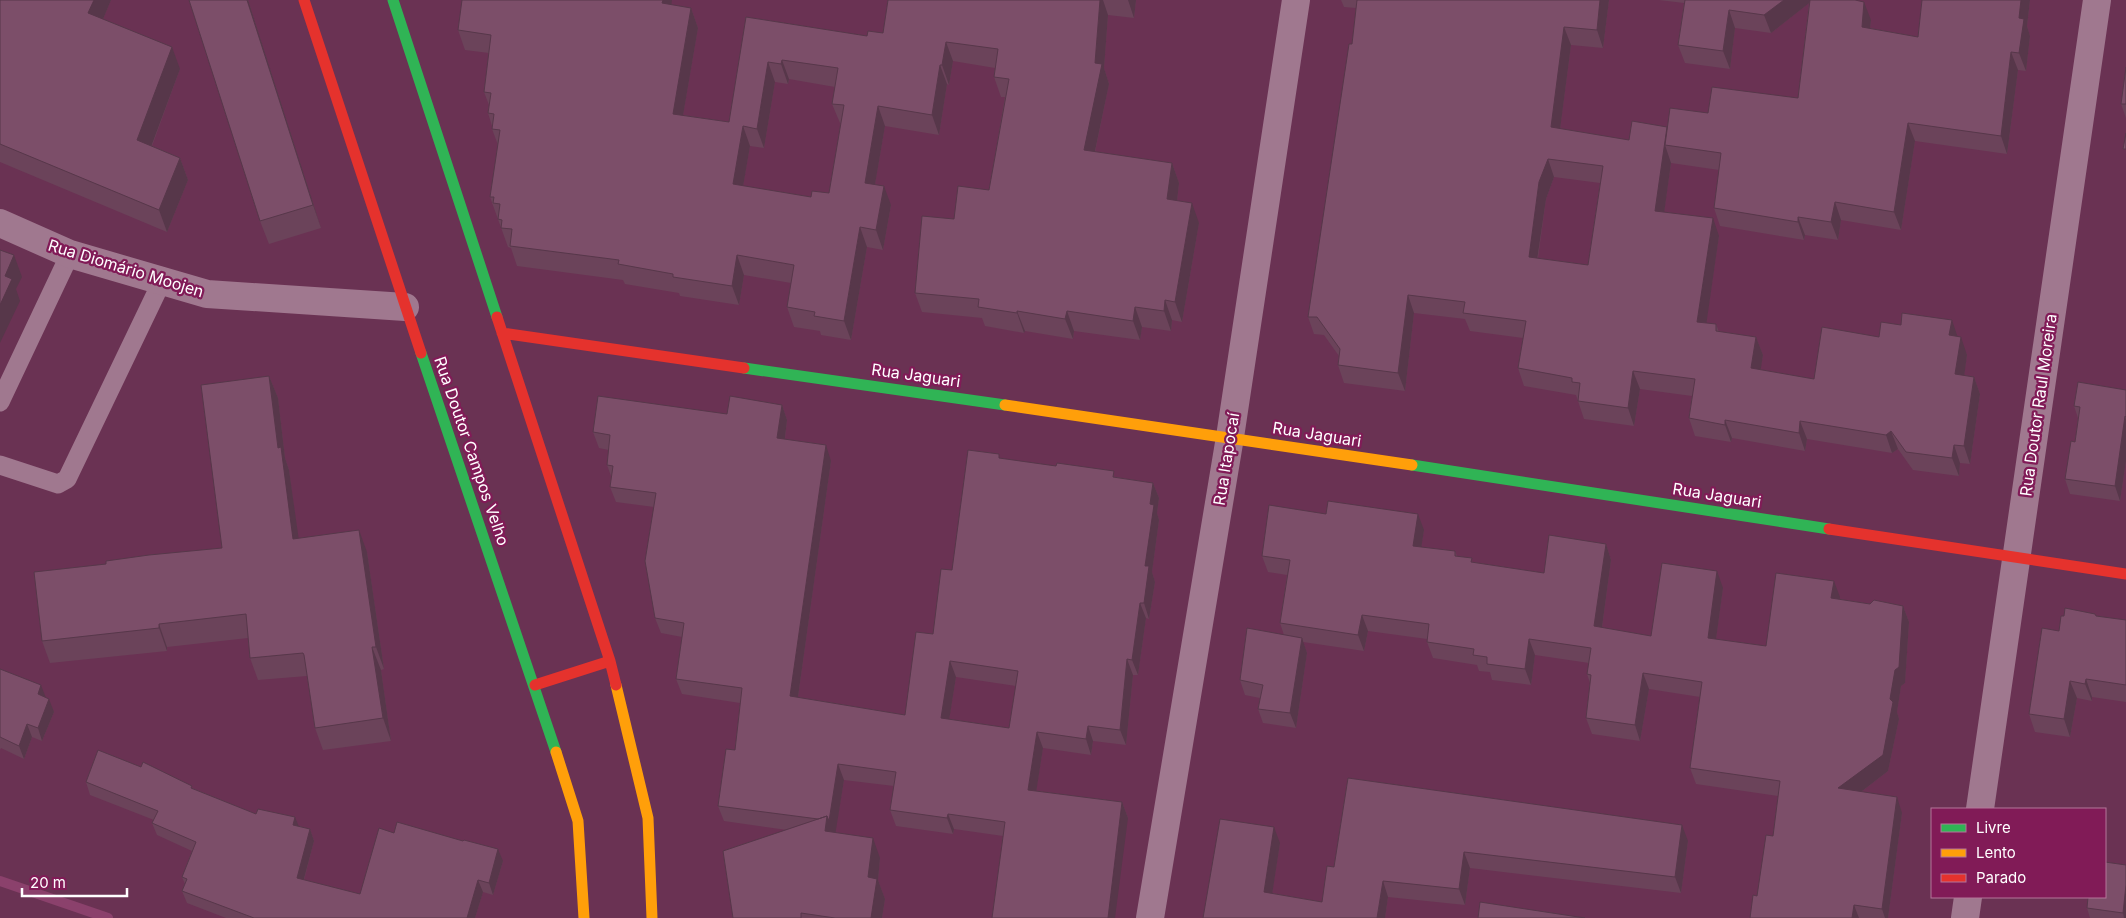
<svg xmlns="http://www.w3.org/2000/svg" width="2126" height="918" font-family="Inter,sans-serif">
  <rect width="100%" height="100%" fill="#6a3253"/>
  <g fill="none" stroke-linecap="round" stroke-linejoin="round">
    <path stroke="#8b416c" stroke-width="10" d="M0 881 108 918"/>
    <path stroke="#a0788f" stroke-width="19" d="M0 402 70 254
      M0 465 58 484 67 479 162 281"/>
    <path stroke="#a0788f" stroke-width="28" d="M0 223 70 254 207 294 405 307
      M1980 809 2097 0
      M1150 918 1230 437 1296 0
      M1965 918 1968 897"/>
    <path stroke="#30b455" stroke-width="11" d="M393 0 497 317
      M421 353 556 752
      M744 368 1005 405
      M1412 465 1829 529"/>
    <path stroke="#ff9f0a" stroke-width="11" d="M1005 405 1412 465
      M616 685 648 818 652 918
      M556 752 578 821 584 918"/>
    <path stroke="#e5322d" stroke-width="11" d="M304 0 421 353
      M497 317 610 661 616 685
      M502 333 744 368
      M1829 529 2126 574
      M535 685 610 661"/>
  </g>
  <path fill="#6b435a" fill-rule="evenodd" d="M0 0H111L103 19 180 69 152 146 180 158 188 180 167 232 0 162Z
    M189 0H248L321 228 269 244 260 221Z
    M888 0H1136L1134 18 1108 15 1104 68 1109 84 1095 152 1172 163 1179 183 1177 201 1199 223 1182 322 1172 320 1171 331 1142 327 1140 340 1074 331 1073 339 1025 331 1024 333 985 326 982 318 922 312 915 293 954 219 989 190 1005 97H1001L994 77 995 68 953 61 949 85 947 84 939 135 885 126 875 184 891 205 883 250 867 247 851 340 821 335 820 331 794 327 787 307 791 283 744 275 739 305 680 296 679 293 625 284 623 280 517 266 511 248 508 247 490 197 498 145 492 129V126L488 113 489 105 484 92 489 53 465 50 458 30 672 5 691 8 698 28 683 115 729 122 746 17 867 36 883 33ZM789 79 835 87 832 104 840 123H841L829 193 811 197 743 186 750 146 764 148 775 82 788 84Z
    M1341 0H1609L1603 48 1571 45 1560 129 1629 140 1708 113 1798 98 1809 3 1771 33 1735 28 1730 69 1685 63 1678 45 1684 3 1659 0H1857L1871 20 1870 28 1918 37 1922 0H2030L2027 26 2030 36 2026 71 2018 70 2007 154 1915 141 1901 230 1841 220 1838 240 1805 235 1804 240 1720 226 1714 208 1719 170 1671 163 1664 212 1719 236 1706 323 1716 324 1719 332 1756 337 1763 355 1760 370 1814 379 1879 337 1958 336 1967 355 1964 375 1974 377 1980 394 1970 464 1960 463 1959 476 1913 470 1898 449 1892 453 1807 439 1805 451 1732 438 1731 442 1695 436 1689 418 1692 396 1640 389 1634 426 1584 419 1576 395 1524 386 1518 368 1523 338 1470 331 1465 319 1414 313 1405 391 1344 383 1338 365 1339 356 1324 335 1314 334 1308 317 1352 44 1356 8 1344 7ZM1554 177 1600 183 1588 265 1538 258 1546 199Z
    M2126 67V118L2121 104Z
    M269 376 278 398 285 458 289 470 298 538 367 552 384 669 381 670 391 741 323 750 315 728 307 676 258 680 250 658 248 638 167 647V651L50 663 42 641 106 564 222 548Z
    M2126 390V461L2120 501 2070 494 2065 479 2075 442 2078 418 2074 406Z
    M782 405 787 420 785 439 831 461 798 697 905 715 933 634 952 570 1000 458 1153 483 1159 498 1157 513 1159 520 1152 572 1155 582 1149 619 1146 618 1138 675H1133L1126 745 1093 741 1091 755 1043 748 1036 791 1122 802 1128 818 1003 836 954 829 953 834 896 826 890 810 894 786 844 780 835 833 880 858 878 880 885 899 882 918H733L787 830 724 821 718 806 735 750 740 703 682 694 676 679 682 637 661 633 655 618 654 507 616 502 610 487 611 476 607 465 609 450 599 448 593 432 727 414ZM956 677 1016 686 1009 728 949 719Z
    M1424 530 1421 547 1455 551 1457 556 1473 562 1544 573 1606 544 1611 560 1602 628 1651 636 1723 588 1716 639 1766 646 1840 597 1839 599 1870 604 1903 606 1909 622 1905 683 1901 686 1897 712 1899 719 1888 771 1861 792 1902 813 1888 918H1750L1757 896 1773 836 1778 796 1696 784 1690 768 1700 697 1649 689 1640 741 1592 734 1586 718 1590 683 1587 674 1589 663 1535 655 1531 685 1492 680 1490 672 1479 671 1477 665 1433 658 1427 642V639L1368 631 1364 651 1303 642 1307 653 1296 728 1263 723 1258 709 1260 698 1245 695 1240 680 1284 635 1280 623 1287 575 1268 572 1262 556Z
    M2095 614 2096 616 2126 620V702L2092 697V701L2077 698 2070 737 2035 732 2029 714 2064 616Z
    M0 669 45 697 54 712 42 741 32 737 24 759 1 748 0 750Z
    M1348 778 1688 841 1681 893 1470 868 1465 905 1388 897 1385 918H1203L1280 843 1272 893 1322 902 1334 867Z
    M86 782 192 788 256 814 310 829 314 841 304 880 360 894 394 833 503 861 493 895 483 892 475 918H226L187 903 182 891 185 884 182 877 192 851 157 835 152 823 154 820 90 795Z
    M2105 862 2126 918H2090L2087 908Z"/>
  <path fill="#57374a" d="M94 0H111L96 36 88 13Z
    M247 0H248L321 228 313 205Z
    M663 0H672L669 23 662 3Z
    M1100 0H1103L1108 15 1104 68 1109 84 1091 170 1084 150 1095 63Z
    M1128 0H1136L1134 18Z
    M1600 0H1609L1603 48 1597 30Z
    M1784 0H1813L1771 33 1764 15Z
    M2021 0H2030L2027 26 2030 36 2026 71 2019 53V18Z
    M1864 2 1871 20 1868 45 1862 27Z
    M691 8 698 28 680 133 673 114Z
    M1729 10 1735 28 1730 69 1723 51Z
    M1564 27 1571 45 1558 145 1551 127Z
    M946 42 953 61 949 85 942 65Z
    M172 47 180 69 145 163 137 140Z
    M2011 52 2018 70 2007 154 2001 136Z
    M782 60 789 79 788 84 781 64Z
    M768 62 775 82 764 148 757 129Z
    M940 65 947 84 939 135 932 115Z
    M878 106 885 126 872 202 865 183Z
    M1908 123 1915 141 1901 230 1894 212Z
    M743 126 750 146 740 204 733 184Z
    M1667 127 1665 145 1671 163 1662 228 1655 211Z
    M180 158 188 180 167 232 159 210Z
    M1548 159 1554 177 1546 199 1535 274 1529 257 1539 182Z
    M1172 163 1179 183 1175 219 1167 199Z
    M884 186 891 205 883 250 876 230Z
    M1835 202 1841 220 1838 240 1831 222Z
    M1192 203 1199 223 1182 322 1175 302Z
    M1798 217 1805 235 1804 240 1798 222Z
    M1713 218 1719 236 1704 340 1697 322Z
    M860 227 867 247 851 340 844 321Z
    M14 255 22 277 16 289 20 301 0 343V305L5 276Z
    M737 255 744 275 739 305 732 286Z
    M1408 295 1414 313 1405 391 1398 373Z
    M1165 300 1172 320 1171 331 1164 311Z
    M1135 307 1142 327 1140 340 1133 321Z
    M1017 311 1025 331 1024 333 1017 313Z
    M1067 311 1074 331 1073 339 1065 319Z
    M1952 320 1958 338 1949 335Z
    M1756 337 1763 355 1758 386 1751 368Z
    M1961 337 1967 355 1962 392 1955 374Z
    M1633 371 1640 389 1634 426 1628 408Z
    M269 376 278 398 285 458 289 470 302 562 293 539 278 448Z
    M1974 377 1980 394 1970 464 1964 446Z
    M782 405 787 420 783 454 777 438Z
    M2125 416 2126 420V461L2120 501 2115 486Z
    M1725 420 1732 438 1731 442 1725 425Z
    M1800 421 1807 439 1805 451 1799 433Z
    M1891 431 1898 449 1892 453 1886 435Z
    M826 445 831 461 796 711 790 696Z
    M1954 445 1960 463 1959 476 1952 458Z
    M1153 483 1159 498 1157 513 1159 520 1152 572 1155 582 1149 619 1144 603 1145 566 1150 504Z
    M1418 514 1424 530 1419 562 1413 546Z
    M359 530 367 552 384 669 376 647Z
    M1606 544 1611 560 1600 642 1594 626Z
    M1717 571 1723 588 1714 654 1708 638Z
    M1834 581 1840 597 1837 614 1831 598Z
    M1140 603 1146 618 1138 675 1132 660Z
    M1903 606 1909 622 1905 683 1901 686 1897 712 1899 719 1888 771 1844 805 1838 788 1890 699Z
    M1362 615 1368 631 1364 651 1358 635Z
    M159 624 167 647V651L159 628Z
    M1302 638 1307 653 1296 728 1290 713Z
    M1529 639 1535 655 1531 685 1525 669Z
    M372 647 381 670 391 741 383 718Z
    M1127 659 1133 675 1126 745 1120 730Z
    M950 661 956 677 947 733 941 718Z
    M1643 673 1649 689 1640 741 1635 725Z
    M2086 679 2092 697V701L2085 684Z
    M2070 681 2077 698 2070 737 2064 719Z
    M41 685 46 698 38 694Z
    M49 699 54 712 42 741 38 728Z
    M27 724 32 737 24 759 19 746Z
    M1088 726 1093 741 1091 755 1086 739Z
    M1037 732 1043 748 1034 806 1028 790Z
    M838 764 844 780 835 836 829 821Z
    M1897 797 1902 813 1888 918H1885L1882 909Z
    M1122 802 1128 818 1115 918H1108Z
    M948 814 954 829 953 834 947 818Z
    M827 816 835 836 825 831Z
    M295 817 300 829 293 825Z
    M1682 825 1688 841 1681 893 1675 877Z
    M1274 827 1280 843 1270 908 1264 892Z
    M310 829 314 841 301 890 297 878Z
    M873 838 880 858 878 880 885 899 882 918H871L868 877Z
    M498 849 503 861 493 895 489 883Z
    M1464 852 1470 868 1465 905 1459 889Z
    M478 880 483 892 475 918H467Z
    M1383 881 1388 897 1385 918H1377Z
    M2126 885V918H2124L2123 913Z
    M1854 905 1859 918H1852Z"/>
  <path fill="#7c4e69" stroke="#57374a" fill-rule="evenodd" d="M0 0H94L88 13 172 47 137 140 180 158 159 210 0 144Z
    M189 0H247L313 205 260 221Z
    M462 0H663L662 3 691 8 673 114 729 122 746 17 867 36 868 31 883 33 888 0H1100L1095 63 1102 64 1084 150 1172 163 1167 199 1192 203 1175 302 1165 300 1164 311 1135 307 1133 321 1067 311 1065 319 1017 311V313L978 307 979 299 915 293 922 216 954 219 958 186 989 190 1009 79 994 77 998 49 946 42 942 65H940L932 115 878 106 865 183 884 186 876 230 860 227 844 321 814 316 815 312 787 307 794 265 737 255 732 286 673 277V274L618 264 619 260 510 246 512 229 501 228 502 220 498 219 500 204 493 203 494 197H490L500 130 492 129 494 114 488 113 491 93 484 92 491 35 458 30ZM782 60 838 68 832 104 844 105 829 193 812 191 811 197 733 184 743 126 757 129 768 62 781 64Z
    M1357 0H1600L1597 30 1564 27 1551 127 1629 140 1632 121 1667 127 1655 211 1713 218 1697 322 1716 324V331L1756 337 1751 368 1814 379 1822 327 1879 337 1881 322 1901 325 1902 313 1952 320 1949 335 1961 337 1955 374 1974 377 1964 446 1954 445 1952 458 1906 452 1891 431 1886 435 1800 421 1799 433 1725 420V425L1689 418 1695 379 1633 371 1628 408 1578 401 1580 383 1572 382V378L1518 368 1526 321 1463 313 1465 302 1408 295 1398 373 1338 365 1340 349 1317 317H1308L1349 44H1352ZM1548 159 1603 166 1588 265 1529 257 1539 182Z
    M1685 0H1784L1764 15 1729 10 1723 51 1678 45Z
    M1810 0H1855L1864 2 1862 27 1918 37 1922 0H2021L2019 18 2024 19 2019 53 2011 52 2001 136 1908 123 1894 212 1835 202 1831 222 1798 217V222L1714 208 1721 153 1665 145 1670 108 1708 113 1712 87 1798 98Z
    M2126 67V104H2121Z
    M2126 133V149H2123Z
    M0 250 14 255 5 276 12 279 0 305Z
    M269 376 278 448 281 447 293 539 359 530 376 647H372L383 718 315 728 304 655 303 653 250 658 246 614 159 624V628L42 641 34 572 106 564V561L149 555 222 548 201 385Z
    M2078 382 2126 390V417L2125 416 2115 486 2065 479 2071 441 2075 442 2080 407 2074 406Z
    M598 396 727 414 730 396 782 405 777 438 826 445 790 696 905 715 916 632 933 634 941 569 952 570 968 450 999 454V458L1056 466 1057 463 1114 471 1113 477 1153 483 1150 504 1154 505 1145 566H1149L1144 603H1140L1132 660 1127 659 1120 730 1088 726 1086 739 1037 732 1028 790 1122 802 1108 918H992L1005 822 948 814 947 818 890 810 896 772 838 764 829 821 827 816 818 819 718 806 726 749 735 750 742 688 676 679 684 623 655 618 645 561 656 493 610 487 613 466 607 465 610 435 593 432ZM950 661 1018 671 1009 728 941 718Z
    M1328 501 1418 514 1413 546 1455 551V556L1472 558 1471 562 1544 573 1549 535 1606 544 1594 626 1651 636 1662 563 1717 571 1708 638 1766 646 1776 573 1834 581 1831 598 1870 604 1874 600 1903 606 1899 667 1895 670 1890 699 1893 702 1883 755 1838 788 1897 797 1882 909 1854 905 1852 918H1750L1753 895 1757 896 1766 835 1773 836 1780 781 1690 768 1702 682 1643 673 1635 725 1586 718 1591 675 1587 674 1591 648 1529 639 1525 669 1487 664V657L1473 655 1474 649 1427 642 1429 624 1362 615 1358 635 1280 623 1290 560 1262 556 1269 505 1326 514Z
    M2065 608 2095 614 2096 616 2126 620V685L2086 679 2085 684 2070 681 2064 719 2029 714 2042 628 2059 631 2061 616H2064Z
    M1247 628 1302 638 1290 713 1258 709 1263 685 1240 680Z
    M0 669 41 685 38 694 49 699 38 728 27 724 19 746 0 737Z
    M98 750 141 767 143 762 192 786 191 788 256 814 258 809 295 817 293 825 310 829 297 878 360 894 379 828 394 833 397 822 463 841 464 840 498 849 489 883 478 880 467 918H254L182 891 187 879 182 877 196 842 152 823 158 811 86 782Z
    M1348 778 1682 825 1675 877 1464 852 1459 889 1383 881 1377 918H1203L1220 819 1274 827 1264 892 1322 902 1327 866 1334 867Z
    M827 816 825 831 873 838 868 877 877 879 871 918H835L801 913V918H733L723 851Z
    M2105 862 2126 865V885L2123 913 2087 908 2088 897H2105Z
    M1480 902 1585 918H1478Z"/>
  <g text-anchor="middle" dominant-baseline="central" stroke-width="4.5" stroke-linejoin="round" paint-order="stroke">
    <g font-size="16" fill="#fff" stroke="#811b57">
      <text transform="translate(126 268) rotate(17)">Rua Diomário Moojen</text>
      <text transform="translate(916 375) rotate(8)">Rua Jaguari</text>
      <text transform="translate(2038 405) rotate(-82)">Rua Doutor Raul Moreira</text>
      <text transform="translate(1317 434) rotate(9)">Rua Jaguari</text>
      <text transform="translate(472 451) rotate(71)">Rua Doutor Campos Velho</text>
      <text transform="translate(1226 459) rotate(-81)">Rua Itapocaí</text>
      <text transform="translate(1717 495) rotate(9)">Rua Jaguari</text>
    </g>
  </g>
  <rect x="1931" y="808" width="175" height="90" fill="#811b57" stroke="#b3769a"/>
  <rect x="1941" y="824" width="25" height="8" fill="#30b455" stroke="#b3769a"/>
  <text x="1976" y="833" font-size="15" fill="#ffffff">Livre</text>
  <rect x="1941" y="849" width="25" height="8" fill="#ff9f0a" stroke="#b3769a"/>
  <text x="1976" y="858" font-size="15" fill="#ffffff">Lento</text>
  <rect x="1941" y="874" width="25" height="8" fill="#e5322d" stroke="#b3769a"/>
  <text x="1976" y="883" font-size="15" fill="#ffffff">Parado</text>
  <path d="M22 888v8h105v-8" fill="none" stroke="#ffffff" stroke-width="2.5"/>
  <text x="30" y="888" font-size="15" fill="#ffffff" stroke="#811b57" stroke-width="4" paint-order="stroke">20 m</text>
</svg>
